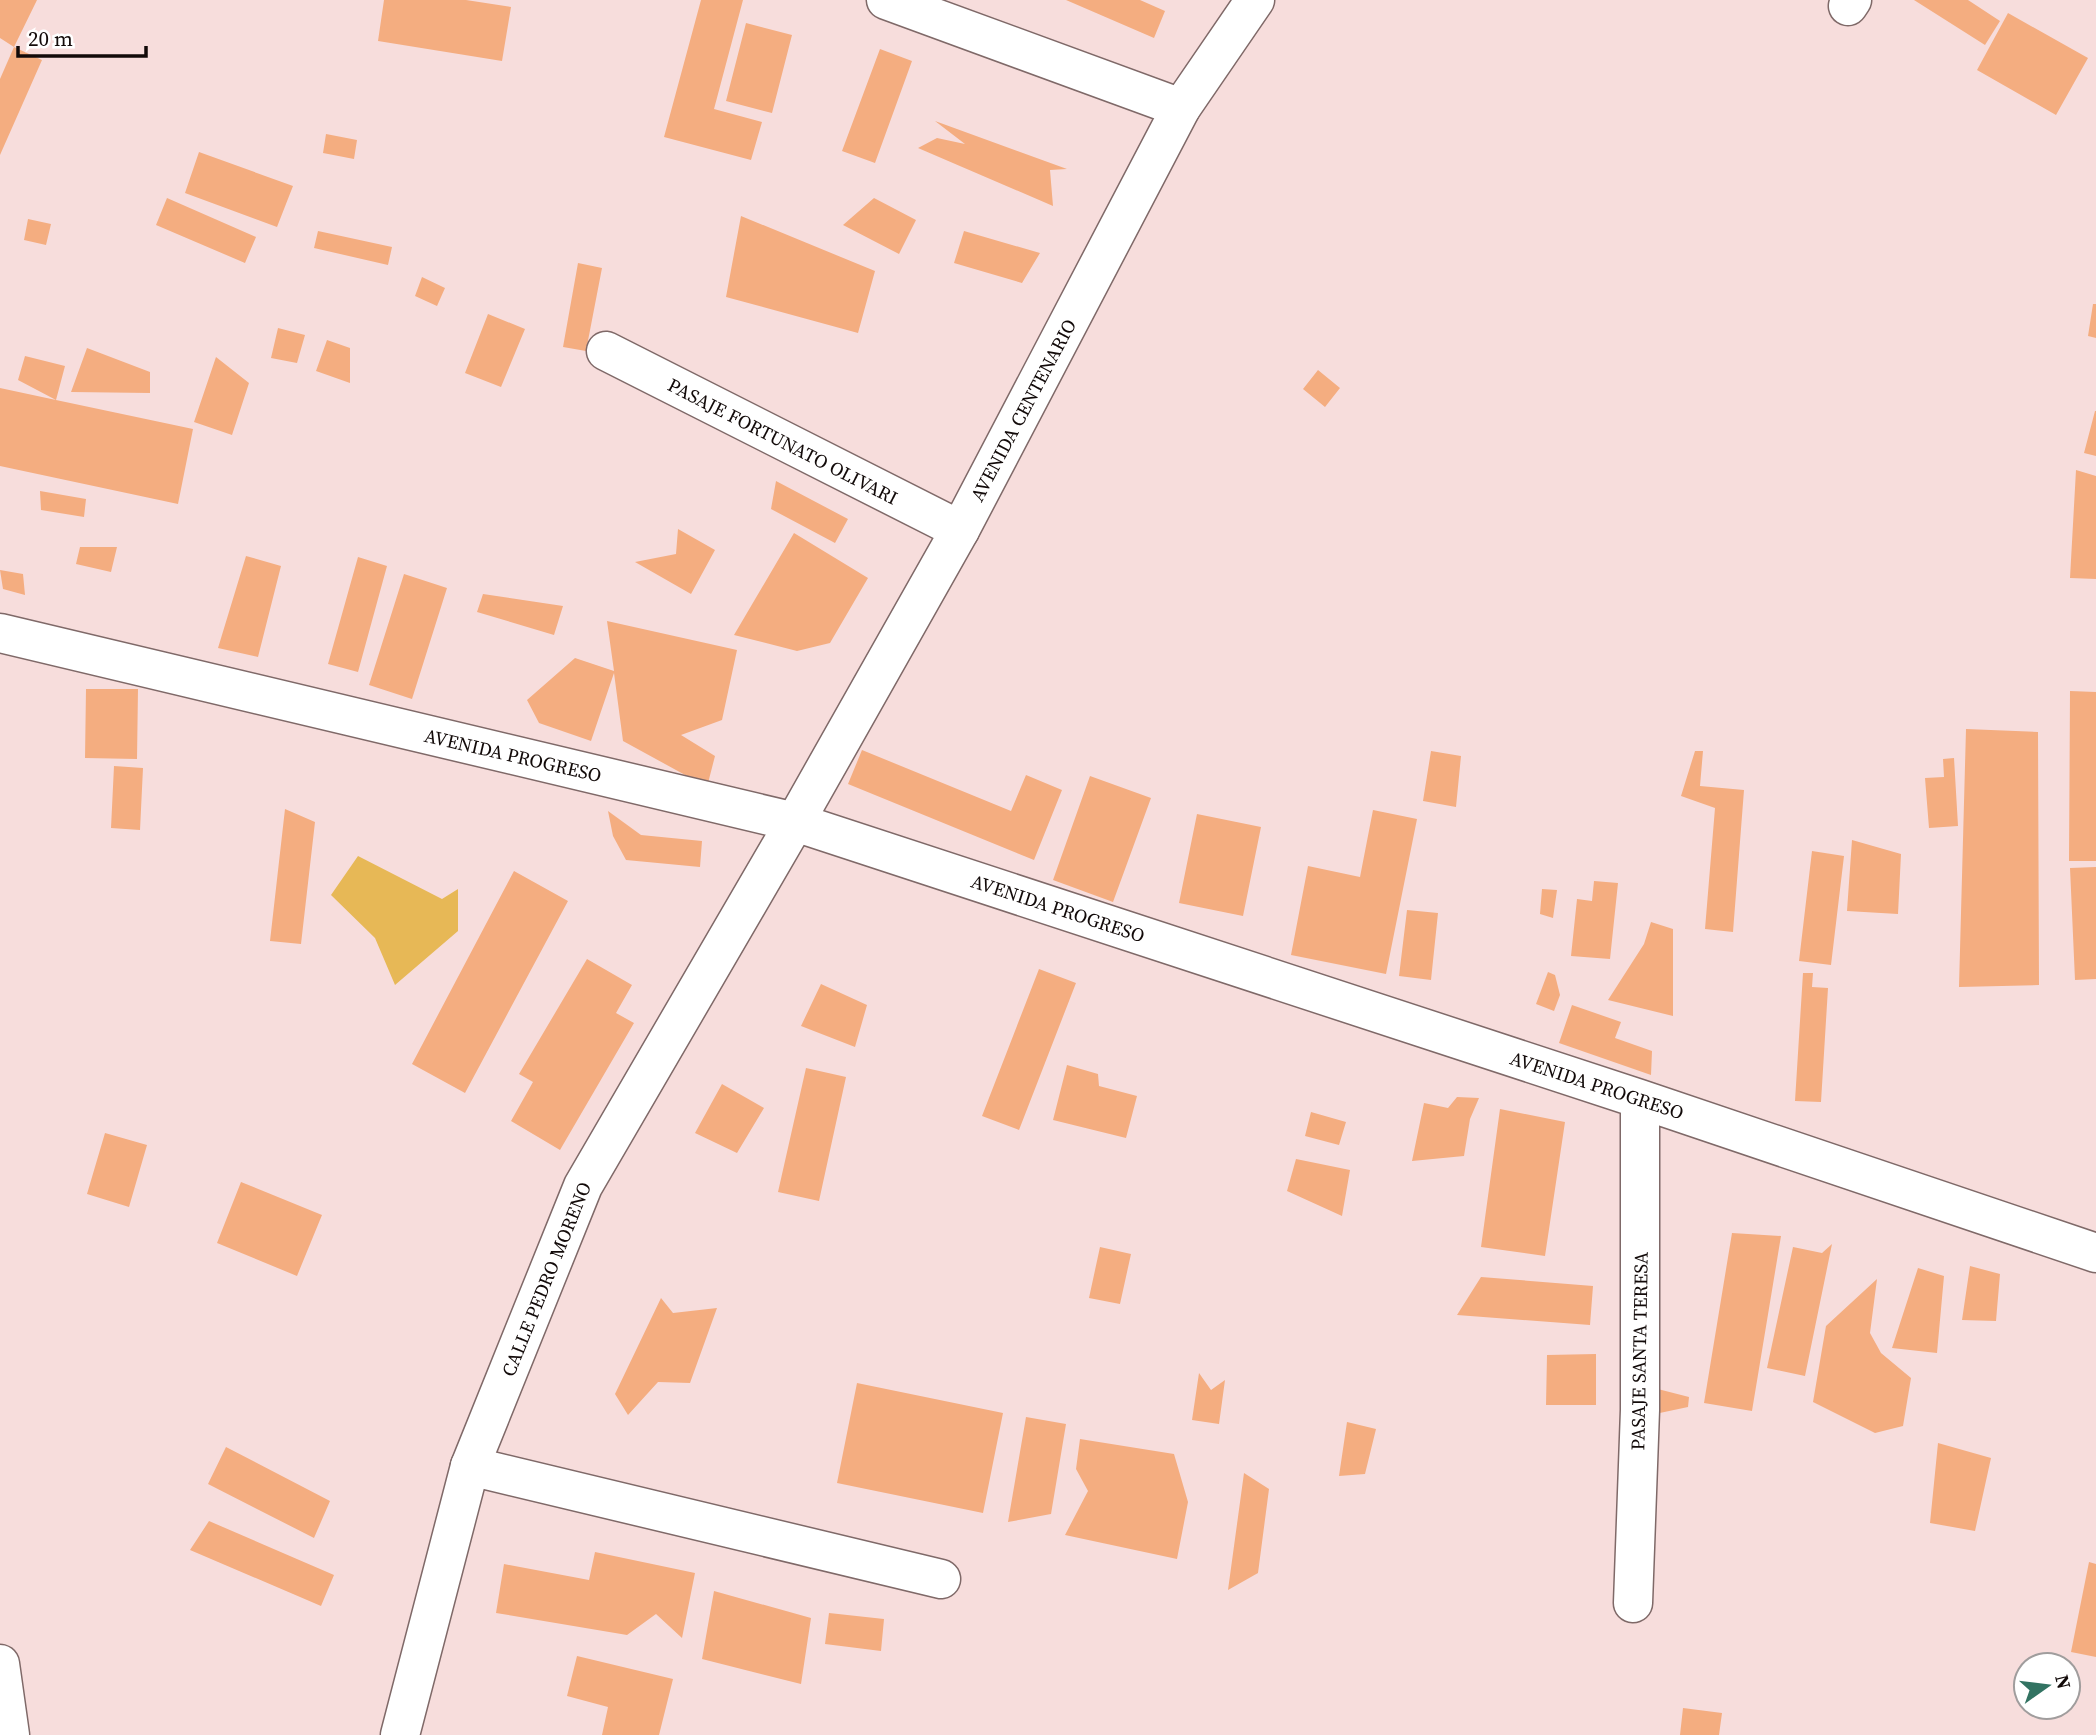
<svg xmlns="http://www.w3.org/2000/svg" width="2096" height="1735" font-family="'Source Serif 4',serif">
  <rect width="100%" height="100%" fill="#f7dddc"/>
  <path fill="#e7b856" d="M358 856 442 899 458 889V931L395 985 375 938 331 895Z"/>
  <path fill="#f4ad80" d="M0 0H37L14 47 0 38Z
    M384 0H466L511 7 502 61 378 41Z
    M701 0H743L714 109 762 122 751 160 664 137Z
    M1066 0H1140L1165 11 1154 38Z
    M1914 0H1968L2000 21 1985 45Z
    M2008 13 2088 58 2056 115 1977 70Z
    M746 23 792 35 772 113 726 101Z
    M14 47 42 60 0 155V79Z
    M880 49 912 61 875 163 842 151Z
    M935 121 1067 169 1050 170 1053 206 918 148 937 138 965 144Z
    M326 134 357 140 354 159 323 153Z
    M199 152 293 186 277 227 185 193Z
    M167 198 256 237 245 263 156 225Z
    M874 198 916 220 899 254 843 225Z
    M741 216 875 271 858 333 726 297Z
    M28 219 51 224 46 245 24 240Z
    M318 231 392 247 388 265 314 248Z
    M964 231 1040 253 1022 283 954 263Z
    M578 263 602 268 586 351 563 347Z
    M422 277 445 288 437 306 415 296Z
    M2093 304H2096V338L2088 336Z
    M488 314 525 329 501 387 465 373Z
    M278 328 305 335 297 363 271 358Z
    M327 340 350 348V383L316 371Z
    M87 348 150 372V393L71 392Z
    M25 356 65 366 56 400 193 429 178 504 0 466V388L56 400 18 380Z
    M216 357 249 383 232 435 194 422Z
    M1318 370 1340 388 1325 407 1303 389Z
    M2095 411H2096V456L2084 453Z
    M2076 470 2096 476V579L2070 578Z
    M776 481 848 519 835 543 771 509Z
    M40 491 86 499 84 517 41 510Z
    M678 529 715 550 691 594 635 562 676 554Z
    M794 533 868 578 830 643 797 651 734 635Z
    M80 547H117L111 572 76 564Z
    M246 556 281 566 258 657 218 648Z
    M358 557 387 566 358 672 328 664Z
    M0 570 23 574 25 595 3 589Z
    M404 574 447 588 412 699 369 685Z
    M483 594 563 606 554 635 477 612Z
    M607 621 737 650 722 720 681 735 715 756 707 787 623 741 614 673 591 741 539 723 527 700 575 658 614 671Z
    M86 689H138L137 759 85 758Z
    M2070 691 2096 692V861H2069Z
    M1966 729 2038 732 2039 985 1959 987Z
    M862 750 1011 811 1026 775 1062 790 1034 860 848 784Z
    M1431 751 1461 756 1456 807 1423 801Z
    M1695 751H1703L1700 786 1744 790 1733 932 1705 929 1715 808 1681 796Z
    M1954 758 1958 826 1929 828 1925 778 1944 777 1943 759Z
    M114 766 143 768 140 830 111 828Z
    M1090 776 1151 798 1113 902 1053 880Z
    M285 809 315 822 301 944 270 941Z
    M1373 810 1417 819 1386 974 1291 955 1308 866 1360 877Z
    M608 811 641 835 702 841 700 867 626 860 613 836Z
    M1197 814 1261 827 1243 916 1179 903Z
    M1852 840 1901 854 1898 914 1847 911Z
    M1812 851 1844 856 1831 965 1799 961Z
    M2096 867V979L2075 980 2070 868Z
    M514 871 568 901 465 1093 412 1064Z
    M1594 881 1618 883 1610 959 1571 956 1577 899 1592 901Z
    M1542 889 1557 890 1553 918 1540 914Z
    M1407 910 1438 913 1431 980 1399 976Z
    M1651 922 1673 929V1016L1608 1000 1644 944Z
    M587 959 632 985 616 1013 634 1023 560 1150 511 1121 533 1082 519 1074Z
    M1039 969 1076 983 1019 1130 982 1116Z
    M1548 972 1555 975 1560 995 1554 1011 1536 1004Z
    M1803 973H1813L1812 987 1828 988 1821 1102 1795 1101Z
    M821 984 867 1005 855 1047 801 1026Z
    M1572 1005 1621 1022 1615 1038 1652 1051 1651 1075 1559 1043Z
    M1067 1065 1098 1074 1099 1086 1137 1096 1126 1138 1053 1120Z
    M806 1068 846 1077 819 1201 778 1192Z
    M722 1084 764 1108 737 1153 695 1133Z
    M1457 1097 1479 1098 1470 1119 1464 1156 1412 1161 1424 1103 1448 1108Z
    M1500 1109 1565 1122 1545 1256 1481 1247Z
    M1311 1112 1346 1122 1339 1145 1305 1136Z
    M105 1133 147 1145 129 1207 87 1194Z
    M1296 1159 1350 1170 1342 1216 1287 1191Z
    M241 1182 322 1215 297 1276 217 1243Z
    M1732 1233 1781 1236 1752 1411 1704 1403Z
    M1832 1244 1805 1376 1767 1368 1793 1247 1822 1253Z
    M1100 1247 1131 1254 1120 1304 1089 1298Z
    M1970 1266 2000 1274 1996 1321 1962 1320Z
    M1918 1268 1944 1276 1937 1353 1892 1348Z
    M1481 1277 1593 1286 1590 1325 1457 1315Z
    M1877 1279 1870 1333 1881 1353 1911 1378 1903 1426 1875 1433 1813 1402 1826 1326Z
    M661 1298 673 1313 717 1308 690 1383 658 1382 628 1415 615 1394Z
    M1596 1354V1405H1546L1547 1355Z
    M1199 1373 1211 1390 1225 1380 1219 1424 1192 1420Z
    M857 1383 1003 1413 983 1513 837 1483Z
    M1650 1387 1689 1397 1688 1407 1655 1414Z
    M1026 1417 1066 1424 1051 1514 1008 1522Z
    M1347 1422 1376 1429 1365 1474 1339 1476Z
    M1080 1439 1174 1454 1188 1502 1177 1559 1065 1535 1088 1491 1076 1469Z
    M1938 1443 1991 1458 1975 1531 1930 1523Z
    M226 1447 330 1501 314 1538 208 1484Z
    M1244 1473 1269 1489 1258 1573 1228 1590Z
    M209 1521 334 1575 321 1606 190 1550Z
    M595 1552 695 1573 682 1638 656 1614 627 1635 496 1613 504 1564 589 1580Z
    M2089 1562 2096 1564V1657L2071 1652Z
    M714 1591 811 1618 801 1684 702 1659Z
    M829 1613 884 1619 881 1651 825 1644Z
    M577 1656 673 1679 659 1735H602L608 1707 567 1696Z
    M1683 1708 1722 1713 1719 1735H1680Z"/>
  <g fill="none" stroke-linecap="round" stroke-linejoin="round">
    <defs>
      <path id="minor" d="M886 0 1181 108
        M1848 6 1852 0
        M606 351 960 530
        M0 633 795 822 1640 1099 2096 1253
        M470 1466 941 1579
        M1633 1603 1640 1410V1099
        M0 1664 10 1735"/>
      <path id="major" d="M400 1735 470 1466 583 1186 795 822 960 530 1181 108 1255 0"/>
    </defs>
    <use href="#minor" stroke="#7f6968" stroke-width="41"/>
    <use href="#major" stroke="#7f6968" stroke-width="41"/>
    <use href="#minor" stroke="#fff" stroke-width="38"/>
    <use href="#major" stroke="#fff" stroke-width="38"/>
  </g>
  <g text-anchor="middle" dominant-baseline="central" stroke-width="7" stroke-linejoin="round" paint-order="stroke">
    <g font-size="19" fill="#120a09" stroke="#fff">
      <text transform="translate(1023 410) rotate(-62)">AVENIDA CENTENARIO</text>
      <text transform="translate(783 441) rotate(27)">PASAJE FORTUNATO OLIVARI</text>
      <text transform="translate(513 755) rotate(13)">AVENIDA PROGRESO</text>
      <text transform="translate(1058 908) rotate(18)">AVENIDA PROGRESO</text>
      <text transform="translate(1597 1085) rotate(18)">AVENIDA PROGRESO</text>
      <text transform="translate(546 1279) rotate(-68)">CALLE PEDRO MORENO</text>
      <text transform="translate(1639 1351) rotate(-89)">PASAJE SANTA TERESA</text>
    </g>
  </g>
  <g transform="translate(2047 1686) rotate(76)"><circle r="33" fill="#ffffff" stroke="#a09d9d" stroke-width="2"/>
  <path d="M0-5L12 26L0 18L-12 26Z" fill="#327362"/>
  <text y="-10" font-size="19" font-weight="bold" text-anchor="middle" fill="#120a09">N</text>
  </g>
  <path d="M18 46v10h128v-10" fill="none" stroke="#120a09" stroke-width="3.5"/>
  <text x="28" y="46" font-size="21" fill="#120a09" stroke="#ffffff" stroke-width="5" paint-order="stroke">20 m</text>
</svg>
